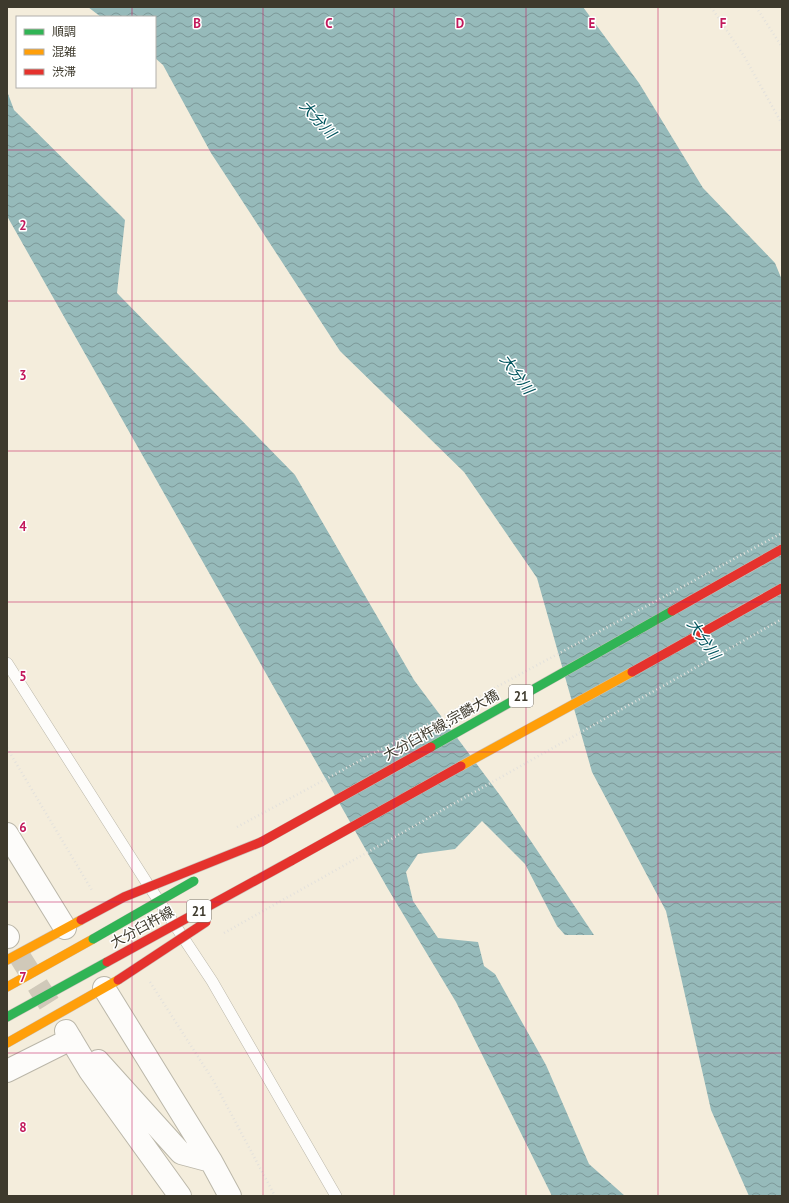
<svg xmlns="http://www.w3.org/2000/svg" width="789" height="1203" font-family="'PT Sans','Noto Sans JP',sans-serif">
  <defs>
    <pattern id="water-waves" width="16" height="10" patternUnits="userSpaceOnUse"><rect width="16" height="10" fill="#96baba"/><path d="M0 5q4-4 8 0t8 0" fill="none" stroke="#7c9898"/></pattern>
  </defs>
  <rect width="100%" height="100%" fill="#f4eddc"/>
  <path fill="url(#water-waves)" d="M88 7H583L639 83 703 188 775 263 782 280V1196H749L711 1110 666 911 592 772 537 578 464 472 340 351 211 153 163 65 155 58V17H101Z
    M7 91 14 110 125 220 117 293 295 475 414 680 502 798 594 935H565L557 926 525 864 482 821 455 849 418 854 406 872 413 901 438 938 478 942 484 966 495 974 546 1065 589 1164 625 1196H552L456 1002 388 889 7 216Z"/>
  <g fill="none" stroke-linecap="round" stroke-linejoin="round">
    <path stroke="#d0c9b9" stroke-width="22" stroke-dasharray="22 11" stroke-linecap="butt" d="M20 957 55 1013"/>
    <defs>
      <path id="lane" d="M7 663 147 883 212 981 336 1196"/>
      <path id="street" d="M7 834 65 928
        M7 936 8 937
        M104 988 211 1161 230 1196
        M66 1031 90 1071 180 1196
        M98 1061 181 1153 211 1161
        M7 1071 71 1039"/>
      <path id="fast" d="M431 747 672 611
        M7 1017 107 962"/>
      <path id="slow" d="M461 766 632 672
        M7 960 81 920
        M7 987 93 939
        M7 1043 118 980"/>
      <path id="jam" d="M672 611 782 549
        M632 672 782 588
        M261 842 431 747
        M291 861 461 766"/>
    </defs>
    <use href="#lane" stroke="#bbb7a9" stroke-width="12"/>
    <use href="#street" stroke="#bbb7a9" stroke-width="24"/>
    <use href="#fast" stroke="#cac0b9" stroke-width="10"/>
    <use href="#slow" stroke="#cac0b9" stroke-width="10"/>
    <use href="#jam" stroke="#cac0b9" stroke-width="10"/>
    <path stroke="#e3e1dc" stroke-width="2.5" stroke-dasharray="1 3" stroke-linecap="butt" d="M711 7 744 56 782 124
      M756 7 782 47
      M7 748 93 892
      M150 982 213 1080 275 1196"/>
    <use href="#lane" stroke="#fdfcfa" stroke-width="11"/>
    <use href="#street" stroke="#fdfcfa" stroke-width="22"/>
    <use href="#fast" stroke="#30b455" stroke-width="9"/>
    <use href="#slow" stroke="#ff9f0a" stroke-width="9"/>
    <use href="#jam" stroke="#e5322d" stroke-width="9"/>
    <defs>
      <path id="fast-bridge" d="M93 939 194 881"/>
      <path id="jam-bridge" d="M81 920 124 897 261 842
        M107 962 291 861
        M118 980 206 922"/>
    </defs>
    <use href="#fast-bridge" stroke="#cac0b9" stroke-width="10" stroke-linecap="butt"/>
    <use href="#jam-bridge" stroke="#cac0b9" stroke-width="10" stroke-linecap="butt"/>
    <path stroke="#e3e1dc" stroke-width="2.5" stroke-dasharray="1 3" stroke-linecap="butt" d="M237 827 782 533
      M224 933 782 619"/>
    <use href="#fast-bridge" stroke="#30b455" stroke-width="9"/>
    <use href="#jam-bridge" stroke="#e5322d" stroke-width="9"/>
  </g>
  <path fill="none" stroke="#c2185b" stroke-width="1" stroke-opacity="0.55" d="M132 7V17M263 7V1196M394 7V1196M526 7V1196M658 7V1196M132 87V1196M7 150H782M7 301H782M7 451H782M7 602H782M7 752H782M7 902H782M7 1053H782"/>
  <g text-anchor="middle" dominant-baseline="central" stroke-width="3" stroke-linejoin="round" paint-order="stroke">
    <g fill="#fff" stroke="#78756c" stroke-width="1">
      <rect x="509" y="685" width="24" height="22" rx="3"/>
      <rect x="187" y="900" width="24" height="22" rx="3"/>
    </g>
    <g font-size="13" font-weight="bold" fill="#3e3a2d">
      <text x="521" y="696">21</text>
      <text x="199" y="911">21</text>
    </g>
    <g font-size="14" fill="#3e3a2d" stroke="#fff">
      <text transform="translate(441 725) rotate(-29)">大分臼杵線;宗麟大橋</text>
      <text transform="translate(142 927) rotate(-29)">大分臼杵線</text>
    </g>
    <g font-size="15" font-style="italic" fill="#00545d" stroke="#fff">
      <text transform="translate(318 119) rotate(47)">大分川</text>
      <text transform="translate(517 374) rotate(54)">大分川</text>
      <text transform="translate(704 639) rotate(55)">大分川</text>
    </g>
  </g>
  <g font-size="13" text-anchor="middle" font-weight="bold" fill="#c2185b" stroke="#fff" stroke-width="3" stroke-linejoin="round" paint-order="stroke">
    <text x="197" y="28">B</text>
    <text x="329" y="28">C</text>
    <text x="460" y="28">D</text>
    <text x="592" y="28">E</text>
    <text x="723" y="28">F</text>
    <text x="23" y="230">2</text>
    <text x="23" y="380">3</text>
    <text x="23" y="531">4</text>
    <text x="23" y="681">5</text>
    <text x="23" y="832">6</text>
    <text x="23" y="982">7</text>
    <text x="23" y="1132">8</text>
  </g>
  <rect width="789" height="1203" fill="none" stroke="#3e3a2d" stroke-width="16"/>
  <rect x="16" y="16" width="140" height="72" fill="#ffffff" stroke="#b2b0ab"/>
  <rect x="24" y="29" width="20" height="6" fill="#30b455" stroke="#b2b0ab"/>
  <text x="52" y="36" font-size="12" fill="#3e3a2d">順調</text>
  <rect x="24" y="49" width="20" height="6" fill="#ff9f0a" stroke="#b2b0ab"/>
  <text x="52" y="56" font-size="12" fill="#3e3a2d">混雑</text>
  <rect x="24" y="69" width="20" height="6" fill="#e5322d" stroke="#b2b0ab"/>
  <text x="52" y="76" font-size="12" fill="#3e3a2d">渋滞</text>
</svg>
